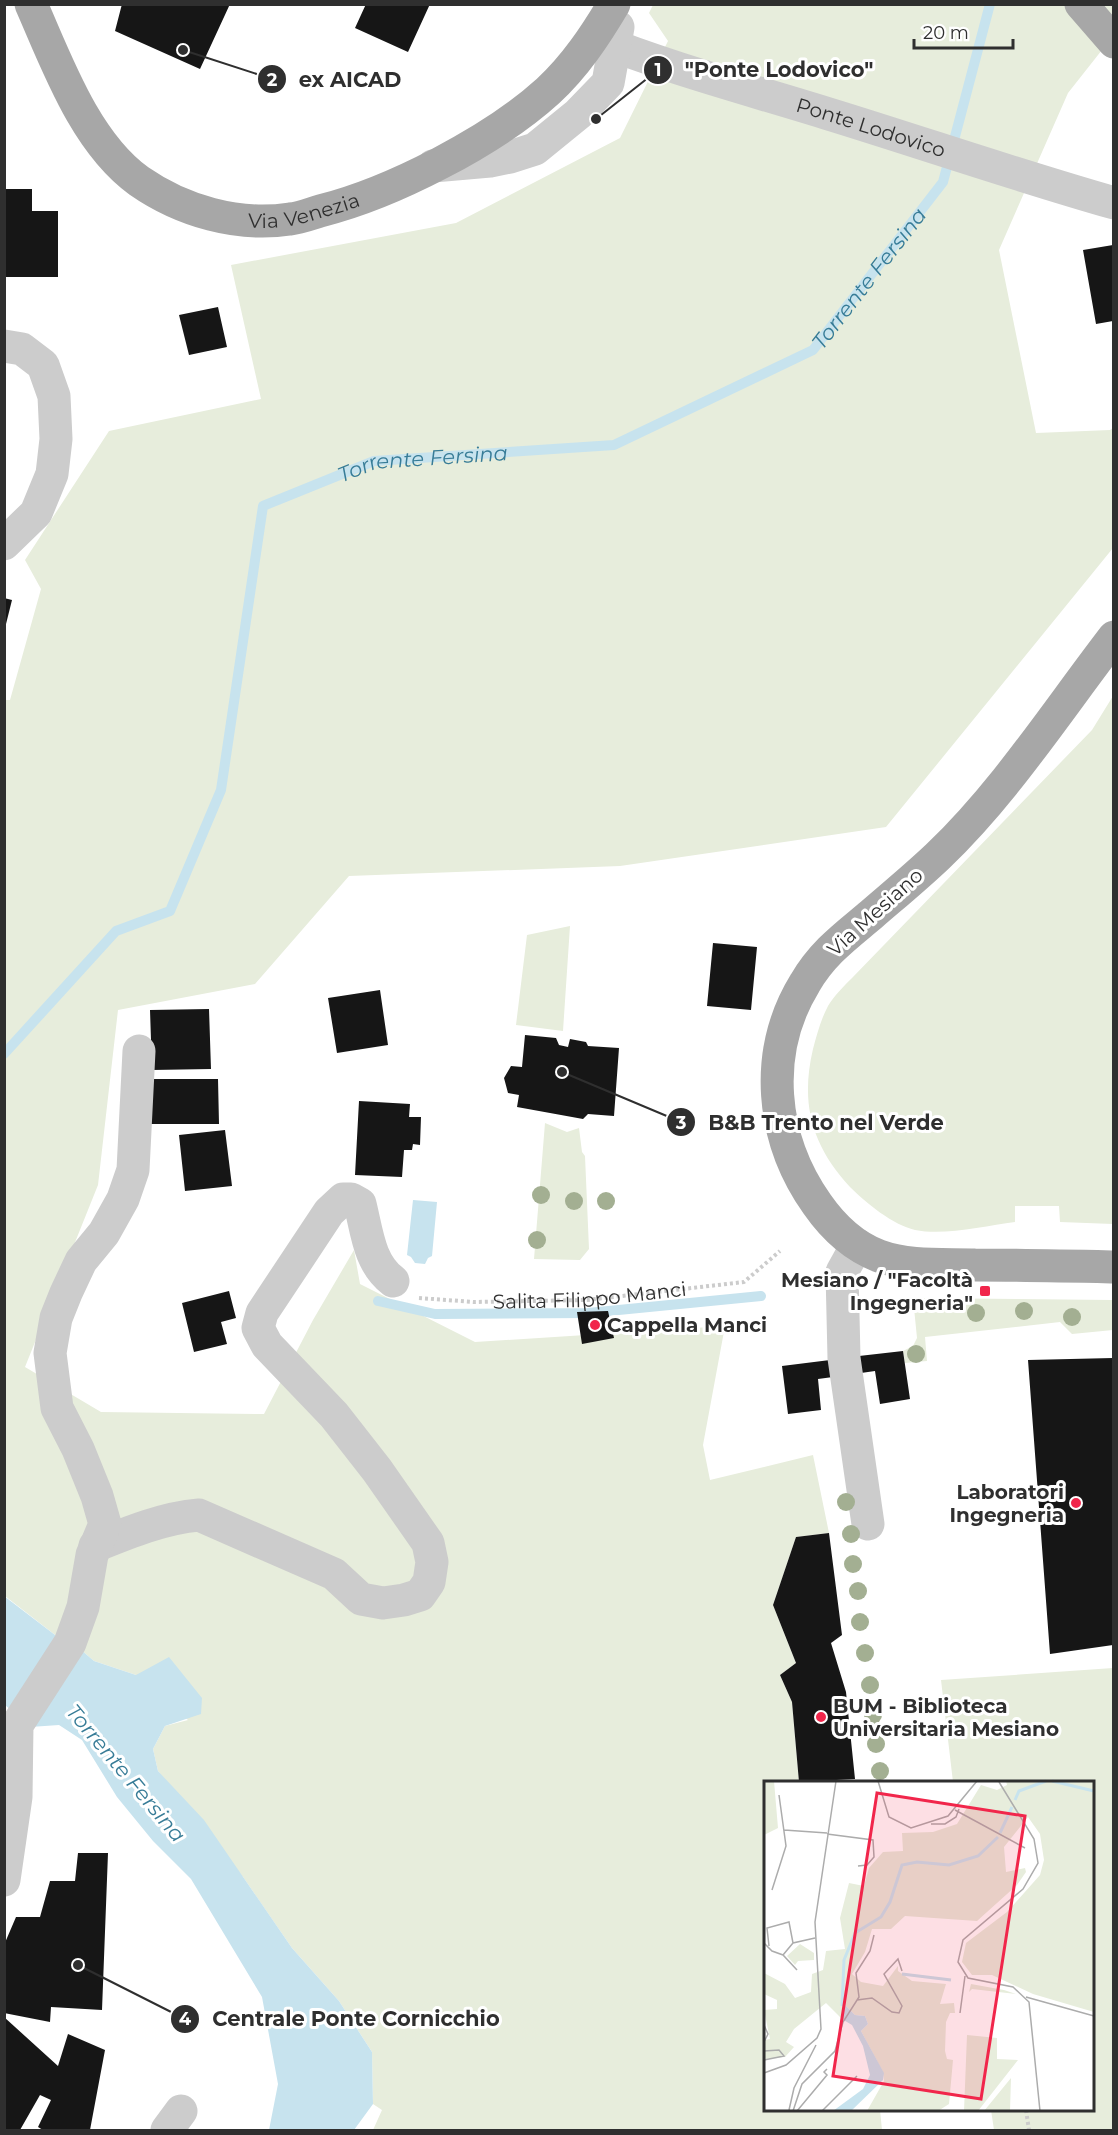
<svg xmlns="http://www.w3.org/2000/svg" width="1118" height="2135" font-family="Montserrat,sans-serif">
  <rect width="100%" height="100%" fill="#fff"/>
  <path fill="#e7eddc" d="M653 5H1113V36L1068 93 999 250 1036 433 1110 430 1113 428V548L886 827 620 866 349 876 255 984 118 1010 98 1185 25 1367 101 1412 264 1414 313 1320 354 1250 360 1284 475 1342 725 1326 703 1445 710 1480 813 1455 829 1533 796 1537 773 1605 796 1663 780 1675 792 1702 799 1782H766V2110H880L882 2130H373L382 2110 373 2104 372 2052 339 2001 292 1948 243 1877 158 1771 153 1749 165 1726 188 1720 136 1675 94 1661 80 1649 59 1638 5 1596 4 700H10L41 589 25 560 109 431 261 399 231 265 456 223 620 138 668 41 649 13Z
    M1113 696V1224L1060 1222 1059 1206H1015V1222C985 1226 944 1236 915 1230 893 1225 866 1203 850 1187 812 1146 800 1104 813 1049 817 1034 821 1019 828 1006 834 996 844 986 852 978L1092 730Z
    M570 926 563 1031 516 1025 527 935Z
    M545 1123 567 1132 579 1128 582 1152 585 1156 589 1249 580 1260 534 1259Z
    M913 1298 1113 1300V1330L1072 1334 1060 1322 925 1337 927 1361 905 1363 903 1351 913 1346 917 1338Z
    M1113 1668V2130H994L991 2110H1092V1782H953L941 1680Z"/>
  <path fill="#c7e3ee" d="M413 1200 437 1202 432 1256 428 1258 425 1264 415 1263 411 1257 407 1255Z
    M4 1596 59 1638 80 1649 94 1661 136 1675 169 1657 202 1698 201 1714 165 1726 153 1749 158 1771 204 1820 292 1948 339 2001 372 2052 373 2104 354 2130H269L278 2084 262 1997 191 1879 153 1841 117 1797 82 1740 59 1725 30 1727 5 1705Z"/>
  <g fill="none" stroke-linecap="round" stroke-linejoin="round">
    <g stroke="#c7e3ee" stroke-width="10">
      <path id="s1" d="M4 1054 116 931 170 911 221 790 263 506 374 461 614 445 813 350 943 182 990 4"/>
      <path d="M378 1301 435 1314 588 1313 761 1296"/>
    </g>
  </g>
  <path fill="#161616" d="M122 4H230L200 69 115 31Z
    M366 4H430L408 52 355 28Z
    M4 189H32V211H58V277H4Z
    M1113 245V321L1096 324 1083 250Z
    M218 307 227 347 189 355 179 315Z
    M4 598 12 600 5 628H4Z
    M713 943 757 947 751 1010 707 1006Z
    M380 990 388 1045 337 1053 328 998Z
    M209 1009 211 1069 152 1070 150 1010Z
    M525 1035 556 1038 559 1045 568 1047 570 1039 586 1042 588 1046 619 1048 614 1116 588 1114 583 1119 517 1107 519 1095 508 1093 504 1078 511 1066 522 1067Z
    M148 1079H218L219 1124H147Z
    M359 1101 410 1104 409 1117H421L420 1145 413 1144 412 1150H404L402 1177 355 1175Z
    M225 1130 232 1186 185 1191 179 1135Z
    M229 1291 236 1318 221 1322 227 1344 194 1352 182 1303Z
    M608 1311 614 1338 582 1344 577 1312Z
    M903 1351 910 1399 880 1404 875 1371 861 1373 859 1356Z
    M1113 1358V1645L1050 1654 1028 1360Z
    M830 1360 833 1377 818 1379 821 1410 788 1414 782 1366Z
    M829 1533 842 1635 831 1643 846 1692 855 1779 799 1782 792 1702 780 1675 796 1663 773 1605 796 1537Z
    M78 1853H108L102 2010 51 2007 50 2022 4 2013V1945L16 1917H40L50 1881H75Z
    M4 2017 58 2066 68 2034 105 2050 90 2130H43L38 2127 51 2100 40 2095 20 2130H4Z"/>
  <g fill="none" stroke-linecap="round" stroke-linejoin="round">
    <g stroke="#ccc" stroke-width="4" stroke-dasharray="3 3" stroke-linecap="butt">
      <path id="s2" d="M419 1298 474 1302 587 1300 744 1282 780 1251"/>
      <path d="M1026 2110 1029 2130"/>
    </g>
    <g stroke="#ccc" stroke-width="33">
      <path id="s3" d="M594 38C671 69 752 90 832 115 926 144 1019 176 1114 203"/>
      <path d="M433 166 490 161 510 157 535 149 578 114 608 83 618 27"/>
      <path d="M4 346 22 349 43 365 54 396 56 439 52 474 36 513 4 544"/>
      <path d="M857 1245 842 1272 844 1358 868 1524"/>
      <path d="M95 1546C127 1533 163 1518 199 1515L334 1574 361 1599 383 1603 404 1600 420 1595 429 1582 432 1562 428 1543 377 1470 334 1415 267 1345 258 1328 262 1313 329 1212 343 1199H351L360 1204C367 1232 369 1263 393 1281"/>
      <path d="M4 1880 16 1797 17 1725 70 1643 83 1607 92 1555 105 1524 97 1496 78 1449 57 1408 50 1353 56 1318 66 1293 81 1261 104 1233 123 1199 133 1170 139 1051"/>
      <path d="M167 2130 181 2111"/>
    </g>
    <g stroke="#a7a7a7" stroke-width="33">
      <path id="s4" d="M31 4C57 63 85 142 139 181 182 211 238 227 290 219 300 218 310 214 320 211 392 193 493 141 548 91 575 66 595 36 614 4"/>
      <path d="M1081 4 1114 42"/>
      <path d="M1114 637C1057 711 1005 792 938 856 917 876 894 895 872 914 846 936 823 952 805 983 762 1053 771 1139 817 1204 833 1227 853 1246 879 1256 909 1267 943 1264 975 1265 1021 1265 1067 1266 1114 1267"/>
    </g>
  </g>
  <g fill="#a3af92">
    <circle cx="541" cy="1195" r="9"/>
    <circle cx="574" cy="1201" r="9"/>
    <circle cx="606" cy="1201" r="9"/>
    <circle cx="537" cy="1240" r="9"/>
    <circle cx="1024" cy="1311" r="9"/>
    <circle cx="976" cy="1313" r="9"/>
    <circle cx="1072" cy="1317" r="9"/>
    <circle cx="916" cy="1354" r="9"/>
    <circle cx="846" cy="1502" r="9"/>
    <circle cx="851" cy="1534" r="9"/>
    <circle cx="853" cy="1564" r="9"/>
    <circle cx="858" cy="1591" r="9"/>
    <circle cx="860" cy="1622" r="9"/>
    <circle cx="865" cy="1653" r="9"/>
    <circle cx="870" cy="1685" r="9"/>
    <circle cx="873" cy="1715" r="9"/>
    <circle cx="876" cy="1744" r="9"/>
    <circle cx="880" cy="1771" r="9"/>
  </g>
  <g fill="#f1264b" stroke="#fff" stroke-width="2">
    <rect x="979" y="1285" width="12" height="12" rx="3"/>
    <circle cx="595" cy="1325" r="6"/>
    <circle cx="1076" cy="1503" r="6"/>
    <circle cx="821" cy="1717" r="6"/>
  </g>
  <g text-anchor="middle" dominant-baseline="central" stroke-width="6" stroke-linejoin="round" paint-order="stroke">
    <g font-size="20" fill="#2f2f2f" stroke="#fff">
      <text stroke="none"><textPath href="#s3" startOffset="291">Ponte Lodovico</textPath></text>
      <text stroke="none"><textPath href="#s4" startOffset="384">Via Venezia</textPath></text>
      <text transform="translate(875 912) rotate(-42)">Via Mesiano</text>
      <text stroke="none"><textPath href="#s2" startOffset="171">Salita Filippo Manci</textPath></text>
    </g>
    <g font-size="20" font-weight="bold" fill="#2f2f2f" stroke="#fff" text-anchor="end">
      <text x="973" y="1280">Mesiano / "Facoltà<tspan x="973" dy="23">Ingegneria"</tspan></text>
      <text x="607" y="1325" text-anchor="start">Cappella Manci</text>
      <text x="1064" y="1492">Laboratori<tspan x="1064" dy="23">Ingegneria</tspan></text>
      <text x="833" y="1706" text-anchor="start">BUM - Biblioteca<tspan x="833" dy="23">Universitaria Mesiano</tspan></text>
    </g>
    <g font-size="21" font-style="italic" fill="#377c97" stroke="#fff">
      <text stroke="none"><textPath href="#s1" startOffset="1314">Torrente Fersina</textPath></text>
      <text stroke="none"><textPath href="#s1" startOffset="810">Torrente Fersina</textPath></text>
      <text transform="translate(126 1773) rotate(50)">Torrente Fersina</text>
    </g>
  </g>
  <g transform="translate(764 1781)">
    <rect width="330" height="330" fill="#fff"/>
    <path d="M0 0H10L14 47 0 54ZM242 0H330V231L269 213 228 194H208L198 181 202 162 243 131 276 94 280 79 276 53 264 36 240 66 242 91 261 87 262 91 253 104 213 140 141 135 127 148H108L101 171 88 193 97 201 119 205 134 185V190L148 200 182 203 176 223 190 222 191 232H186L182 241 181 270 183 278 189 279 185 323 174 330H103L120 300 119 291 97 250 104 243 101 235 91 234 79 222 78 238 62 222 30 248 22 261 30 266 21 276 0 278V259L6 258 0 229 13 228V219L0 213V192L21 203 31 217 47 211 48 193 59 189 62 170 81 168 76 137 85 102 100 105 105 87 119 71 139 70 138 52 169 51 193 43 217 4 233 9 243 4ZM36 163 50 172V179L34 180 31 184 23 175ZM207 203 240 209 252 213 208 208 205 211ZM203 254 233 257V278L254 279 214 330H200ZM247 297 246 330H220Z" fill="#e7eddc"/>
    <path d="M79 222 91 234 101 235 104 243 97 250 120 292 119 299 87 330H69L99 308 106 294 99 265 88 244 78 238Z" fill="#c7e3ee"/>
    <path fill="none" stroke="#c7e3ee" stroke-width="3" d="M288 0 330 10M251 19 255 10 282 0M236 52 248 26M138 193 187 199M78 225 80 179 91 152 117 136 126 121 138 84 153 81 185 84 214 75 234 56"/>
    <path fill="none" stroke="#acacac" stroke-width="1.5" d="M114 0 125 36 147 47 184 35 213 0M235 1 270 58 274 82 259 108 199 159 194 181 204 197 249 206 265 221 276 330M191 29 261 67M167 43H181L192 36 195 28M20 49 63 52M63 53 109 59 110 76 103 84 94 85M8 109 22 65 15 14M0 162 8 170 19 174 33 189M5 165 3 147 25 141 29 162M19 174 29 162 51 157M262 216 330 235M93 219 108 217 128 231 135 232 138 225 120 193 134 178 138 190M196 232 201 195M0 244 4 253 0 261M0 270 15 269 20 275 0 279M0 292 22 284 53 257 57 248 51 141 72 0M25 329 30 307 52 264M29 330 38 303 71 270 79 241 95 216 92 192 106 170 110 154M33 330 63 294 60 291 63 288M58 330 93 295"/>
    <path fill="#f1264b" fill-opacity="0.15" stroke="#f1264b" stroke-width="3" d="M113 12 261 35 217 318 69 295Z"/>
    <rect width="330" height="330" fill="none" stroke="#2f2f2f" stroke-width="3"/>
  </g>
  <path fill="none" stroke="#2f2f2f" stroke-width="2" d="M596 119L658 70M183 50L272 79M562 1072L681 1122M78 1965L185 2019"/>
  <g fill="#2f2f2f" stroke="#fff" stroke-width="2">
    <circle cx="596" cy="119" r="6"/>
    <circle cx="183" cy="50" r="6"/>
    <circle cx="562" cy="1072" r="6"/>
    <circle cx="78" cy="1965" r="6"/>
    <circle cx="658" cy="70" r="15"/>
    <circle cx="272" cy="79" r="15"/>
    <circle cx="681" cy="1122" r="15"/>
    <circle cx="185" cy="2019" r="15"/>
  </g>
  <g font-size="18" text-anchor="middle" font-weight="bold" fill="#fff">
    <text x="658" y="76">1</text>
    <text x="272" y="86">2</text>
    <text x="681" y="1129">3</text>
    <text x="185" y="2025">4</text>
  </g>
  <g font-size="21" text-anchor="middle" font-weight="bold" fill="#2f2f2f" stroke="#fff" stroke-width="6" stroke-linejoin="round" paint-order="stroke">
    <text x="779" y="77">"Ponte Lodovico"</text>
    <text x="350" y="87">ex AICAD</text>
    <text x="826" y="1130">B&amp;B Trento nel Verde</text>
    <text x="356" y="2026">Centrale Ponte Cornicchio</text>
  </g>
  <rect width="1118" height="2135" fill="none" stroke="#2f2f2f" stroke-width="12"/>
  <path d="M914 39v9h99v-9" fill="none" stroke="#2f2f2f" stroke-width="3"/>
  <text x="923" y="39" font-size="18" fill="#2f2f2f" stroke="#ffffff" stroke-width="4.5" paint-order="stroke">20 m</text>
</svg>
